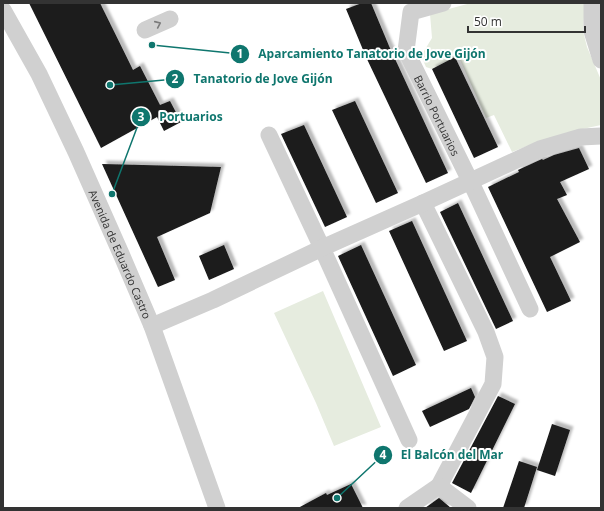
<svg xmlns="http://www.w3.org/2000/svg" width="604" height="511" font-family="'Open Sans',sans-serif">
  <defs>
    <filter id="shadow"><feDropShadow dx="3.5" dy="-3.5" stdDeviation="1" flood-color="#0004"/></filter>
  </defs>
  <rect width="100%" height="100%" fill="#fff"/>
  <path fill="#e6ecdf" d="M471 3H585L583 31 587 47 601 80V125C570 131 541 140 512 152L494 115 486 118 457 53 455 57 432 69 426 67 421 56 432 38 430 14Z
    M323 291 381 427 334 446 316 403 274 313Z"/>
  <path fill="#1a1a1a" filter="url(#shadow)" d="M29 3H100L133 70 140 66 160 105 170 101 181 122 164 131 157 117 101 148Z
    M362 3H371L389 46 448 173 426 183 366 57 346 9Z
    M455 57 498 147 474 158 432 69Z
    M355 101 398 193 376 203 332 110Z
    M304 125 347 217 325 227 281 134Z
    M579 148 589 169 560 182 567 195 557 199 580 242 550 257 571 301 547 312 488 187 519 172 518 170 542 159 543 160 554 155Z
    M102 164 221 167 210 213 157 237 175 280 158 287Z
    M458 203 513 321 496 329 440 212Z
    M412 221 467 341 444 351 389 231Z
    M224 245 234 269 209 280 199 256Z
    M361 245 416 365 393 376 338 256Z
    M471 388 475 397 469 409 430 427 422 411Z
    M498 396 515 404 471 493 452 483Z
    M552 424 570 430 555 476 537 470Z
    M519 461 537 467 524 508H503Z
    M351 484 363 508H298L326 493 327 495Z
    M439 498 451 508H425Z"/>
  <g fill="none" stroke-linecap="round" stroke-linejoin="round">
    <g stroke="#d0d0d0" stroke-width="17">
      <path id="s1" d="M443 3 411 12 406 51 475 191 530 309"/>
      <path d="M592 3V31L601 60"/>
      <path id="s2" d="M3 10 39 74 76 152 122 256 152 326 217 508"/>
      <path d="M145 30 170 19"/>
      <path d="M269 135 322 248 409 440"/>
      <path d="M423 203 486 332 495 357 493 384 439 486 468 508"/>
      <path d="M152 326 213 300 322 248 423 203 540 149 581 137 601 136"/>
      <path d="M407 508 439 486"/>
    </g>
  </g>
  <defs><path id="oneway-chevron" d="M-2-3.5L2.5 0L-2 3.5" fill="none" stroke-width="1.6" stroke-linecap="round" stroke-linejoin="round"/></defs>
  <use stroke="#7a7a7a" href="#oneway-chevron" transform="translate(158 24) rotate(-24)"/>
  <g text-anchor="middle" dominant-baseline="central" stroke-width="4" stroke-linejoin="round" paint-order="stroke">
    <g font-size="11" fill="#333" stroke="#fff">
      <text stroke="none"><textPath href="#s1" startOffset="144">Barrio Portuarios</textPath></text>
      <text stroke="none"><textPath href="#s2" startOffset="271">Avenida de Eduardo Castro</textPath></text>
    </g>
  </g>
  <path fill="none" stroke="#0f766e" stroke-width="1.5" d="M152 45L240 54M110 85L175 79M112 194L141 117M337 498L383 455"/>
  <g fill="#0f766e" stroke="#fff" stroke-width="1.5">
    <circle cx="152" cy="45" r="4"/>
    <circle cx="110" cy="85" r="4"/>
    <circle cx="112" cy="194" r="4"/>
    <circle cx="337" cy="498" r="4"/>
    <circle cx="240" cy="54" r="10"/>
    <circle cx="175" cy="79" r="10"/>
    <circle cx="141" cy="117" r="10"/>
    <circle cx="383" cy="455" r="10"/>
  </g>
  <g font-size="12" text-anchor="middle" font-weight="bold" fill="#fff">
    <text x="240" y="58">1</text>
    <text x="175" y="83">2</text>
    <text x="141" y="121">3</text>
    <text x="383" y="459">4</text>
  </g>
  <g font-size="12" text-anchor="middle" font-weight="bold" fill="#0f766e" stroke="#fff" stroke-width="4" stroke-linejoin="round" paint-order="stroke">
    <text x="372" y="58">Aparcamiento Tanatorio de Jove Gijón</text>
    <text x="263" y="83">Tanatorio de Jove Gijón</text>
    <text x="191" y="121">Portuarios</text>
    <text x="452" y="459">El Balcón del Mar</text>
  </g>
  <rect width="604" height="511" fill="none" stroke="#333333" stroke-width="8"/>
  <path d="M468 26v6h117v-6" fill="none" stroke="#333333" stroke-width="2"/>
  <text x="474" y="26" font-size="12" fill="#333333" stroke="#ffffff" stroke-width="3" paint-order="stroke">50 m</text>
</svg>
